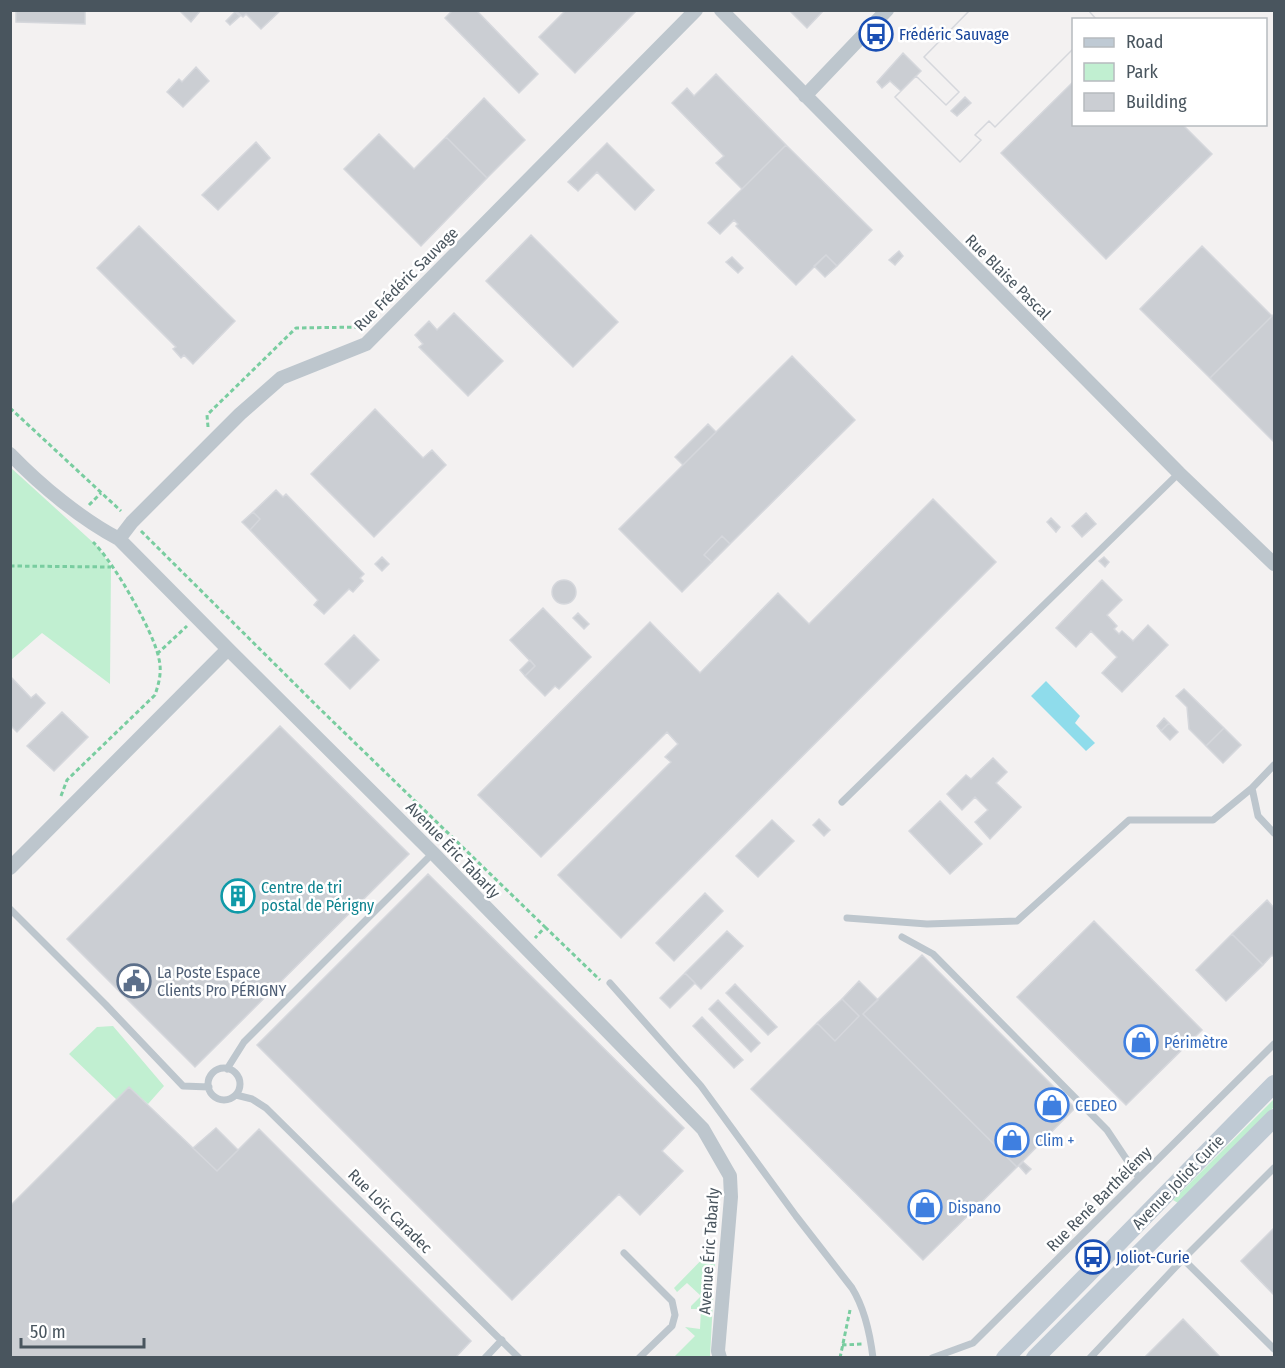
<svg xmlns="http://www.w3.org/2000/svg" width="1285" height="1368" font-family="'Fira Sans Condensed',sans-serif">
  <rect width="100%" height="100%" fill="#f3f1f1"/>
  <path fill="#c1efd1" d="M10 467 97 546 111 567 110 684 42 633 11 660Z
    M113 1026 164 1086 148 1104 129 1087 117 1100 69 1054 97 1027Z
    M1274 1099V1107L1178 1203 1173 1200Z
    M716 1245 710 1357H676L675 1356 695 1336 685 1327 700 1329 701 1309H691V1306L701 1296 687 1283 677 1292 674 1288Z"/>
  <path fill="#8fdceb" d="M1046 681 1080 716 1075 723 1095 743 1086 751 1031 696Z"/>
  <path fill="#cbced3" stroke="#d5d7dc" stroke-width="1.5" fill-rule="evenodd" d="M16 10H85V24L16 22Z
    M179 10H201L191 22Z
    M281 10 261 29 246 14 243 17 236 11Z
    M453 10H476L538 74 519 93 445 18Z
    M566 10H637L575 73 539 37Z
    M789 10H824L807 28Z
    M970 10H1088L1097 20H1074V48L995 127 989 121 975 135 981 140 960 162 895 97 916 76 946 105 959 92 924 57ZM965 97 971 103 957 116 951 111Z
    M970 10H1088L1097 20H1074V48L995 127 989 121 975 135 981 140 960 162 895 97 916 76 946 105 959 92 924 57Z
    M235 12 240 16 230 25 226 21Z
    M903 53 921 71 901 91 890 81 882 88 877 82Z
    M196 67 209 81 183 107 167 92 179 79 182 82Z
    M716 74 786 145 742 189 716 163 724 156 672 103 687 88 694 96Z
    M1074 81V124H1182L1212 154 1106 259 1001 153Z
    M484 98 525 140 487 178 446 137Z
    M379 134 414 169 446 137 487 178 421 246 344 169Z
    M256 142 270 158 218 210 202 195Z
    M607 143 654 190 635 210 597 172 578 191 568 182Z
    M786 145 872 230 837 266 826 255 796 285 736 226 738 224 734 220 720 234 708 223Z
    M139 226 235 321 193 364 184 355 181 358 173 349 176 347 97 268Z
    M531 235 618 322 573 367 486 281Z
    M1202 246 1272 316 1210 378 1140 309Z
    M899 251 903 256 895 265 889 260Z
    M826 255 837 266 825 277 814 266Z
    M732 257 743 268 738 273 726 262Z
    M454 313 503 361 468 396 419 347 423 344 415 335 429 321 437 330Z
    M1274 314V442L1210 378Z
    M792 356 855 420 730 544 722 536 704 555 712 562 682 592 619 529Z
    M375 409 423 458 432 450 446 465 374 537 311 474Z
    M708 424 716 432 683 465 675 457Z
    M276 490 283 497 286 494 364 574 360 578 363 581 353 592 349 589 324 614 314 605 318 600 250 530 260 519 253 512Z
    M933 499 996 562 621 938 558 875 671 762 665 757 678 744 667 732 541 857 478 795 650 622 700 673 778 593 809 624Z
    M253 512 260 519 250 530 242 522Z
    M1086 513 1096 524 1082 537 1072 526Z
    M1051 518 1060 527 1056 532 1047 522Z
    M722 536 730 544 712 562 704 555Z
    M382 557 389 564 382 571 375 564Z
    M1104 557 1109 562 1105 567 1099 561Z
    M1102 580 1122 600 1107 615 1117 626 1114 629 1119 634 1122 631 1133 641 1148 625 1168 645 1122 692 1102 673 1117 657 1091 631 1076 647 1056 628Z
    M552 592a12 12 0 1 1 24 0a12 12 0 1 1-24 0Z
    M543 608 591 657 559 689 555 686 545 696 525 676 535 666 510 640Z
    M578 613 589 624 584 629 573 618Z
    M354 635 379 660 350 689 325 664Z
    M530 660 535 666 525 676 520 670Z
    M10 676 31 698 36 694 45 703 17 732 10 725Z
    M1184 689 1224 728 1206 746 1189 729 1187 707 1176 696Z
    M62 712 88 737 54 771 27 746Z
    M1164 718 1169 723 1161 731 1157 726Z
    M1169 723 1178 732 1170 740 1161 731Z
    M280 726 409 854 195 1067 67 939Z
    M1224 728 1241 745 1223 763 1206 746Z
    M993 758 1007 772 996 783 1021 807 990 839 975 822 988 810 975 797 962 810 947 794 966 775 971 779Z
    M940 801 982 844 950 874 909 831Z
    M819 819 830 830 824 836 813 825Z
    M772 820 794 841 758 877 736 856Z
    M428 874 684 1128 662 1151 683 1171 640 1215 619 1194 512 1300 257 1045Z
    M705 893 723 911 674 961 656 943Z
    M1267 900 1274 908V957L1272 955 1263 965 1232 934Z
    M1094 921 1202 1030 1126 1105 1017 997Z
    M727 931 743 946 701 989 685 973Z
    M1232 934 1263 965 1226 1001 1196 970Z
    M922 955 1075 1108 1017 1167 863 1014Z
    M685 973 695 983 670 1008 660 998Z
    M859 981 878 1000 863 1014 1017 1167 923 1260 751 1089 817 1023 835 1041 859 1016 842 999Z
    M735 984 777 1027 768 1035 726 993Z
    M842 999 859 1016 835 1041 817 1023Z
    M718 1000 760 1043 751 1052 709 1009Z
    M702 1017 743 1060 734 1068 693 1026Z
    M129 1087 217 1171 259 1129 471 1341 455 1358H10V1206Z
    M216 1128 238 1150 217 1171 193 1148Z
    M1023 1162 1031 1169 1026 1174 1019 1166Z
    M1274 1228V1295L1241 1261Z
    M1183 1319 1221 1358H1144Z"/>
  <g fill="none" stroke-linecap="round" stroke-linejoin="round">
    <path stroke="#79cda0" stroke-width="3" stroke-dasharray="4.5 3" stroke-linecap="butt" d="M10 408 121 511
      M208 427 207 415 296 328 363 327
      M89 505 101 493
      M141 531 320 709 545 927 535 938
      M10 566 111 567
      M157 654 187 626
      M61 796 67 780 155 695C159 683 162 672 159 659 154 632 113 561 93 542
      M545 927 600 980
      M842 1345 862 1344
      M840 1358 850 1310"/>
    <path stroke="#bdc6cd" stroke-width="7" d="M1274 765 1252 788 1258 816 1274 833
      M842 802 1179 473
      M10 909 106 1005 183 1086 209 1087
      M847 918 927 924 1017 921 1129 820H1213L1252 788
      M902 937 933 954 1107 1130 1139 1178
      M610 983 701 1086 796 1216 852 1288C865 1309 870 1333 873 1358
      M208 1084a16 16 0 1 1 32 0a16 16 0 1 1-32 0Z
      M227 1069 244 1042 433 853
      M236 1095 252 1099 266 1108 519 1358
      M624 1253 672 1301 675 1315 672 1326 639 1358
      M1183 1259 1274 1349
      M485 1358 502 1340
      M932 1358 973 1343 1274 1044
      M1090 1358 1183 1259 1274 1168"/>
    <path stroke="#bdc6cd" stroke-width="14" d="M721 10 1179 473 1274 564
      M805 96 887 10
      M10 454C41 486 81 519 119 539L228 649
      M119 539 132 522 240 414 281 378 366 344 696 10
      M10 868 228 649 433 853 703 1129 730 1176 731 1197 718 1351 720 1358"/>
    <path stroke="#bfcad4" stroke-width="18" d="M1005 1358C1096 1267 1184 1175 1274 1084
      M1035 1358 1274 1118"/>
  </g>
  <defs>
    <symbol id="bus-ring" viewBox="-11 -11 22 22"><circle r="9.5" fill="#fff" stroke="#1a4fb4" stroke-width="1.5"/><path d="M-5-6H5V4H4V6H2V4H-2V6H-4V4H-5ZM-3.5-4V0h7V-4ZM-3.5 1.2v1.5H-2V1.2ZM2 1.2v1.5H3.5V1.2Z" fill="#1a4fb4"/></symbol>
    <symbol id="building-ring" viewBox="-11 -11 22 22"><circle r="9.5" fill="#fff" stroke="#0f9aa8" stroke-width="1.5"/><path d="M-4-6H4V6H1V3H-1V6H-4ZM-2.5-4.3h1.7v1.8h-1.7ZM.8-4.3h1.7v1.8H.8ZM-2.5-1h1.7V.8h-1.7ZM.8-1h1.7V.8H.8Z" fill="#0f9aa8"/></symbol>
    <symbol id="civic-ring" viewBox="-11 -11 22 22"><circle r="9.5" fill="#fff" stroke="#5c6f8a" stroke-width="1.5"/><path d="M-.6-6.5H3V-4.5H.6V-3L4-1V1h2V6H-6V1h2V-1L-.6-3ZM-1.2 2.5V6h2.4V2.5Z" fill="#5c6f8a"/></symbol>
    <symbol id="shop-ring" viewBox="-11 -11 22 22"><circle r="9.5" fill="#fff" stroke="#3f7fe0" stroke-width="1.5"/><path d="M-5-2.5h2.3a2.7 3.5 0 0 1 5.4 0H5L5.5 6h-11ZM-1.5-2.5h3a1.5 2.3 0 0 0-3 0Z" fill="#3f7fe0"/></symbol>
  </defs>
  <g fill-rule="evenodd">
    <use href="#bus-ring" x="857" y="15" width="38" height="38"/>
    <use href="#building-ring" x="219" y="877" width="38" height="38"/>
    <use href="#civic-ring" x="115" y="962" width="38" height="38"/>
    <use href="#shop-ring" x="1122" y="1023" width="38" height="38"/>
    <use href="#shop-ring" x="1033" y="1086" width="38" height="38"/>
    <use href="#shop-ring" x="993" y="1121" width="38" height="38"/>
    <use href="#shop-ring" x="906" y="1188" width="38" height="38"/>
    <use href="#bus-ring" x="1074" y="1238" width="38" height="38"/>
  </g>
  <g text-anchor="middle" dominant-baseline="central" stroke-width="5" stroke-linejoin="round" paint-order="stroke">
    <g font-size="16" fill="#164399" stroke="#fff" text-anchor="start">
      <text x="899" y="34">Frédéric Sauvage</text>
      <text x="1116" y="1257">Joliot-Curie</text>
    </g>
    <g font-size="16" fill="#49555e" stroke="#fff">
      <text transform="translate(1008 277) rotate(45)">Rue Blaise Pascal</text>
      <text transform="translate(406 279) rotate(-45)">Rue Frédéric Sauvage</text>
      <text transform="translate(453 850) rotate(46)">Avenue Éric Tabarly</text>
      <text transform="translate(1178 1182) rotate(-46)">Avenue Joliot Curie</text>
      <text transform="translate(1099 1199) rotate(-45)">Rue René Barthélémy</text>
      <text transform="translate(390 1211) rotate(45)">Rue Loïc Caradec</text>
      <text transform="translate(709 1251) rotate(-86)">Avenue Éric Tabarly</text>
    </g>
    <g font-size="16" fill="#0d838f" stroke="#fff" text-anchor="start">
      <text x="261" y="887">Centre de tri<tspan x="261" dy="18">postal de Périgny</tspan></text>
    </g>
    <g font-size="16" fill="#4e5e75" stroke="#fff" text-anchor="start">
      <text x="157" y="972">La Poste Espace<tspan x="157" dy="18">Clients Pro PÉRIGNY</tspan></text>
    </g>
    <g font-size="16" fill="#366cbe" stroke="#fff" text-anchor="start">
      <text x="1164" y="1042">Périmètre</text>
      <text x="1075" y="1105">CEDEO</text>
      <text x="1035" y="1140">Clim +</text>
      <text x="948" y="1207">Dispano</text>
    </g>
  </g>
  <rect width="1285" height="1368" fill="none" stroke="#49555e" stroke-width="24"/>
  <rect x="1072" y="18" width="195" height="108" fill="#ffffff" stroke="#b6bbbf" stroke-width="1.5"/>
  <rect x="1084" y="38" width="30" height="9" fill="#bfcad4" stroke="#b6bbbf" stroke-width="1.5"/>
  <text x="1126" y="48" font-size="18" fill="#49555e">Road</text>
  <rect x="1084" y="63" width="30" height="18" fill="#c1efd1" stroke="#b6bbbf" stroke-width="1.5"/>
  <text x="1126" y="78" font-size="18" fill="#49555e">Park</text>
  <rect x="1084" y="93" width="30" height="18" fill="#cbced3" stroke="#b6bbbf" stroke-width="1.5"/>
  <text x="1126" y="108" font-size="18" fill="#49555e">Building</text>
  <path d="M21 1338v9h123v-9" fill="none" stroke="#49555e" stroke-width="3"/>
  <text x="30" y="1338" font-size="18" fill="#49555e" stroke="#ffffff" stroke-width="4.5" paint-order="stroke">50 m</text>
</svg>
